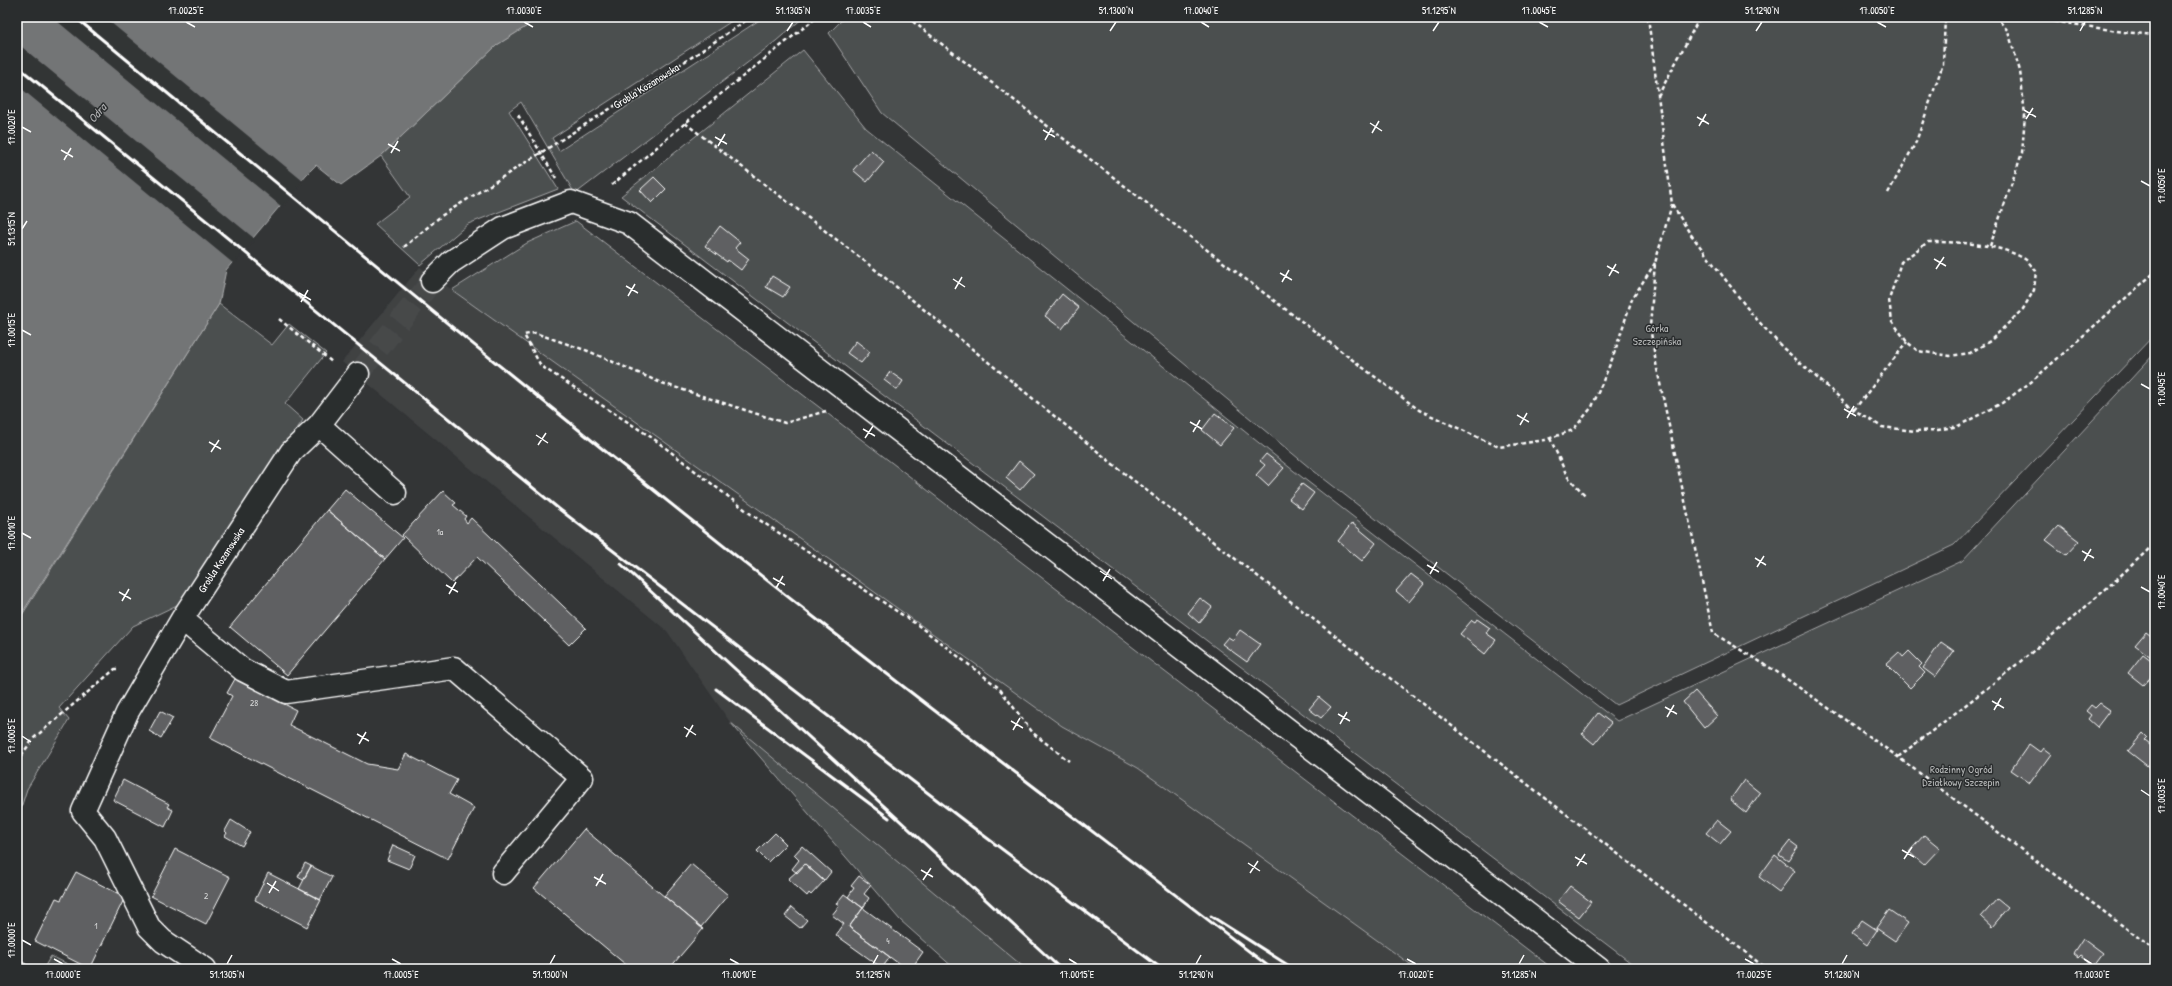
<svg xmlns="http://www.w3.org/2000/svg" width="2172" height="986" font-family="'Patrick Hand',sans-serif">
  <rect width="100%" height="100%" fill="#333536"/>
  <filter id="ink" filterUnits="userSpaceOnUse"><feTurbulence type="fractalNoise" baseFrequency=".025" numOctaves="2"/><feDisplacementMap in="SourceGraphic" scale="8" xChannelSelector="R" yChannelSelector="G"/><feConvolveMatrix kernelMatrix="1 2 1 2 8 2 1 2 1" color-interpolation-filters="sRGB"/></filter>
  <g filter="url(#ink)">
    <path fill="#404243" d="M420 267 1062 726 1138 768 1417 969H1026L730 722 667 631 342 362Z"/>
    <path fill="#4c4f50" stroke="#a6a7a8" d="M534 17H738L552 138 559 151 764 17H804L776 41 575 194 521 102 509 111 558 189 468 224 420 265 375 224 410 197 381 156 497 45 527 26Z
      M845 17H2155V334L1954 545 1616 705 1310 468 882 113 829 33Z
      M803 50 866 128 1294 471 1617 721 1962 561 2155 353V969H1639L621 196Z
      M576 221 1553 969H1417L1138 768 1062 726 452 290 527 243Z
      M219 304 272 345 289 324 326 353 285 404 303 420 177 605 133 626 59 708 69 720 27 789 17 820V623Z
      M730 722 1026 969H955L900 920Z
      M51 956 78 969H43Z"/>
    <path fill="#737576" stroke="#abacad" d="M17 17H534L527 26 497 45 381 156 341 185 316 165 306 175 226 270 219 304 17 621Z"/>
    <path fill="#333536" d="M52 17H104L303 181 282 207Z
      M17 43 255 239 234 264 17 85Z"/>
    <path fill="#5f6162" stroke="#fff" d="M871 150 884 162 867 182 853 170Z
      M654 177 666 189 652 203 640 190Z
      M720 226 740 242 735 248 749 259 741 270 728 260 727 262 705 246Z
      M772 276 790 287 783 297 766 287Z
      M1062 294 1079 308 1062 329 1045 316Z
      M856 341 870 352 861 363 847 353Z
      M890 372 903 381 897 390 884 380Z
      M1215 413 1234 428 1220 445 1202 430Z
      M1266 454 1284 468 1268 486 1256 475 1265 465 1260 461Z
      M1019 461 1034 474 1020 490 1006 478Z
      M1302 484 1314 493 1302 509 1289 499Z
      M345 489 403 538 385 559 327 510Z
      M443 491 456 503 453 505 466 516 464 519 467 523 471 518 586 628 569 645 477 557 452 583 402 535Z
      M327 510 385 559 287 675 230 627Z
      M1352 523 1376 543 1362 561 1338 541Z
      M2059 526 2079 541 2066 555 2046 540Z
      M1411 574 1424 584 1409 602 1396 591Z
      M1200 598 1212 607 1199 623 1188 613Z
      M1477 619 1490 628 1486 633 1496 640 1485 654 1460 634 1472 620 1475 622Z
      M1240 630 1260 644 1247 662 1222 644 1228 637 1233 640Z
      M2146 632 2155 639V660L2135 645Z
      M1941 642 1954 651 1935 677 1923 668Z
      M1909 651 1922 664 1919 667 1925 673 1910 688 1886 664 1899 652 1903 657Z
      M2143 654 2155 663V671L2143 685 2128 673Z
      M235 679 296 710 289 725 367 764 398 769 406 754 457 780 449 794 474 808 448 859 210 738 232 696 227 693Z
      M1695 691 1717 716 1704 728 1683 702Z
      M1319 697 1331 707 1321 718 1309 709Z
      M2100 703 2110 710 2097 727 2088 719 2091 715 2086 711 2091 705 2095 708Z
      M160 711 173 718 161 738 149 731Z
      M1598 713 1611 723 1594 744 1582 734Z
      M2143 733 2148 738 2145 741 2155 749V772L2128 751Z
      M2029 744 2040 752 2043 748 2051 754 2030 783 2011 770Z
      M123 780 169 804 167 807 173 810 165 827 113 800Z
      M1744 780 1760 793 1746 813 1730 800Z
      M231 820 250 832 242 846 225 836 227 833 225 831Z
      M1717 820 1731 831 1720 844 1706 833Z
      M584 829 703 929 669 969H631L534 888Z
      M775 833 786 844 768 862 757 851Z
      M1924 835 1940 848 1924 865 1909 852Z
      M1790 841 1798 847 1788 861 1779 855Z
      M393 845 415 855 409 869 387 860Z
      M802 846 831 872 824 881 805 864 797 873 792 869 799 860 794 855Z
      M175 849 230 877 206 924 151 896Z
      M1775 855 1795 871 1779 892 1759 877Z
      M305 863 311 866 303 880 298 877Z
      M691 864 728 895 701 927 664 896Z
      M805 864 824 881 811 895 809 893 807 896 788 879Z
      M311 866 332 877 320 900 299 889Z
      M76 872 125 897 90 969 35 941 56 898 61 900Z
      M268 873 321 900 307 927 255 900Z
      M859 876 871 885 864 894 869 898 863 908 848 897 854 888 851 886Z
      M1570 886 1591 902 1579 917 1558 901Z
      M844 894 863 908 849 927 890 957 882 968 836 935 844 924 832 915 839 906 836 904Z
      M1997 899 2008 908 1992 927 1981 917Z
      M792 907 807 920 800 928 785 916Z
      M863 908 923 952 911 969H906L849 927Z
      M1889 910 1908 923 1895 941 1876 928Z
      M1862 920 1877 930 1867 945 1852 934Z
      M2083 939 2103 954 2094 966 2080 956 2078 958 2073 954Z
      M17 958 33 969H17Z"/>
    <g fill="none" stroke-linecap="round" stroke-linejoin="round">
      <path stroke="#47494a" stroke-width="22" stroke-dasharray="22 11" stroke-linecap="butt" d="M358 374 432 281"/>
      <defs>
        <path id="minor" d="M432 281 451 262 503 228 571 202 629 223 1599 969
          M319 425 395 493
          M182 619 243 670 286 692 454 668 582 778 503 873
          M205 969 163 941 149 927 105 838 83 811 127 713 182 619 291 452 319 425 358 374"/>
      </defs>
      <use href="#minor" stroke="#fff" stroke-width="25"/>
      <path stroke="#fff" stroke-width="2.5" stroke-dasharray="4 3" stroke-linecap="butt" d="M907 17 1211 253 1419 410 1499 447 1545 440 1573 430 1592 407 1613 357 1632 299 1655 263
        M1648 17 1672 204 1689 232 1751 313 1783 348 1854 410 1882 427 1915 431 1938 430 1958 426 2002 403 2031 382 2155 272
        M2027 17 2124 32 2155 35
        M1658 96 1700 17
        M518 115 556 178
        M685 123 867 263 1124 473 1767 969
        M612 185 702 109 817 17
        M1888 193 1916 142 1943 64 1945 17
        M1672 204 1655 263 1650 327 1657 369 1713 633 1777 672 1898 757 2155 950
        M1928 242C1958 242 1996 243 2023 258 2028 260 2032 267 2036 271L2034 290 2023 309 1990 341 1970 353 1950 356 1918 351 1907 342 1892 321 1889 300 1901 262Z
        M1990 246 2022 153 2025 115 2020 71 2008 31 1996 17
        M404 247 441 216 695 55 751 17
        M279 319 332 362
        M1854 410 1907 342
        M826 411 785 423 659 382 588 351 535 333 524 335 541 366 654 439 752 515 919 626 999 688 1033 733 1069 761
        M1550 438 1567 476 1586 496
        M1898 757C1987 689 2075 621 2155 543
        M17 761 34 738 115 669H120"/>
      <use href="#minor" stroke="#2a2d2e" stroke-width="22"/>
      <path stroke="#fff" stroke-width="3" d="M75 17C320 219 565 422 815 618 966 736 1120 852 1272 969
        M17 66 559 509 967 823 1162 969
        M621 564 1061 969
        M716 689 889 818
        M1211 916 1294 969"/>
    </g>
  </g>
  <path fill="none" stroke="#fff" stroke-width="1.5" d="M186 22 195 27M524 22 533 27M863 22 871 27M1201 22 1209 27M1539 22 1548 27M1877 22 1886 27M787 31 793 22M1110 31 1116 22M1433 31 1439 22M1756 31 1762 22M2080 31 2085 22M2024 110 2036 117M1697 117 1709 124M2026 119 2033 108M1370 123 1382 131M1699 126 1706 114M22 127 31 132M1043 130 1055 137M1372 133 1379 121M715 137 727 144M1045 140 1052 128M388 144 400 151M718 146 725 134M61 150 73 157M391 153 398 141M64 160 71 148M2141 181 2150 186M22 229 27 221M1934 259 1946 266M1607 266 1619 273M1936 269 1944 257M1280 273 1292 280M1609 276 1616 264M953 279 965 287M1282 282 1289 270M626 286 638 293M955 289 962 277M299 293 311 300M628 296 635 284M301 302 308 290M22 330 31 335M2141 384 2150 389M1844 409 1856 416M1517 415 1529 422M1847 418 1854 406M1190 422 1202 429M1520 425 1527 413M863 429 875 436M1193 432 1200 420M536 435 548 443M865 438 873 426M209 442 221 449M538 445 546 433M211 452 219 440M22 533 31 538M2082 551 2094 558M1755 558 1766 565M2084 561 2091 549M1427 565 1439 572M1757 567 1764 556M1100 571 1112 579M1430 574 1437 562M773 578 785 585M1103 581 1110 569M446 585 458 592M2141 587 2150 592M776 588 783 576M119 592 131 599M449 594 456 582M122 601 129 589M1992 701 2004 708M1665 707 1677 714M1994 710 2001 698M1338 714 1350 721M1667 717 1674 705M1011 721 1023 728M1340 724 1347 712M684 727 696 735M1013 730 1020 718M357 734 369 741M22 736 31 742M686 737 693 725M359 744 366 732M2141 790 2150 796M1902 850 1914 857M1575 857 1587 864M1904 859 1912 847M1248 863 1260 871M1577 866 1585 854M921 870 933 877M1250 873 1258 861M594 877 606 884M923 880 931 868M267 883 279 891M596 886 603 874M269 893 276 881M22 940 31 945M54 959 63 964M392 959 401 964M730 959 739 964M1069 959 1077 964M1407 959 1416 964M1745 959 1754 964M2084 959 2092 964M227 964 232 955M550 964 555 955M873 964 878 955M1196 964 1201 955M1519 964 1524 955M1842 964 1847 955"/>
  <g text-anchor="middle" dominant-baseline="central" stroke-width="3" stroke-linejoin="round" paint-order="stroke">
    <g font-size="9" fill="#d7d8d8">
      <text x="440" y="532">1a</text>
      <text x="254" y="703">28</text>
      <text x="206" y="896">2</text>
      <text x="96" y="926">1</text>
      <text x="888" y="941">4</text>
    </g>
    <g font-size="11" fill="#fff" stroke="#2a2d2e">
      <text transform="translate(646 86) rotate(-32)">Grobla Kozanowska</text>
      <text transform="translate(221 560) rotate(-57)">Grobla Kozanowska</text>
    </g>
    <g font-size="11" fill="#b7b9b9" stroke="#2a2d2e">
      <text x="1657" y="328">Górka<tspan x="1657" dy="13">Szczepińska</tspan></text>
      <text x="1961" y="769">Rodzinny Ogród<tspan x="1961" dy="13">Działkowy Szczepin</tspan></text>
    </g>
    <g font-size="12" font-style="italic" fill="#b2b3b4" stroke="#2a2d2e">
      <text transform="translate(97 113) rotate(-50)">Odra</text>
    </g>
  </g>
  <rect width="2172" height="986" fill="none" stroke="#2a2d2e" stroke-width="44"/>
  <rect x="22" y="22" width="2128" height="942" fill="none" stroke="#fff" stroke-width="1.5"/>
  <g font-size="10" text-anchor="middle" fill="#fff">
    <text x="186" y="14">17.0025°E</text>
    <text x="524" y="14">17.0030°E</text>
    <text x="793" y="14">51.1305°N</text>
    <text x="863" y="14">17.0035°E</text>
    <text x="1116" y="14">51.1300°N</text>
    <text x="1201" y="14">17.0040°E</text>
    <text x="1439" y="14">51.1295°N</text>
    <text x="1539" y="14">17.0045°E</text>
    <text x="1762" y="14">51.1290°N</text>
    <text x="1877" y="14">17.0050°E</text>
    <text x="2085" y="14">51.1285°N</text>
    <text transform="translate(11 127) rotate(-90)" y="4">17.0020°E</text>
    <text transform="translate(2161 186) rotate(-90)" y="4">17.0050°E</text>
    <text transform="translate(11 229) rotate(-90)" y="4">51.1315°N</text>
    <text transform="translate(11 330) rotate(-90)" y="4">17.0015°E</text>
    <text transform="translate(2161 389) rotate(-90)" y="4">17.0045°E</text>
    <text transform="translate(11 533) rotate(-90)" y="4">17.0010°E</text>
    <text transform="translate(2161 592) rotate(-90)" y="4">17.0040°E</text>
    <text transform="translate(11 736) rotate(-90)" y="4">17.0005°E</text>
    <text transform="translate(2161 796) rotate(-90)" y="4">17.0035°E</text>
    <text transform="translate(11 940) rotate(-90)" y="4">17.0000°E</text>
    <text x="63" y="978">17.0000°E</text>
    <text x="227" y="978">51.1305°N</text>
    <text x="401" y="978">17.0005°E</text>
    <text x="550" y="978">51.1300°N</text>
    <text x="739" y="978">17.0010°E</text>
    <text x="873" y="978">51.1295°N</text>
    <text x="1077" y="978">17.0015°E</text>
    <text x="1196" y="978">51.1290°N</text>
    <text x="1416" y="978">17.0020°E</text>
    <text x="1519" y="978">51.1285°N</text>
    <text x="1754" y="978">17.0025°E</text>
    <text x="1842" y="978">51.1280°N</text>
    <text x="2092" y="978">17.0030°E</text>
  </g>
</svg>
